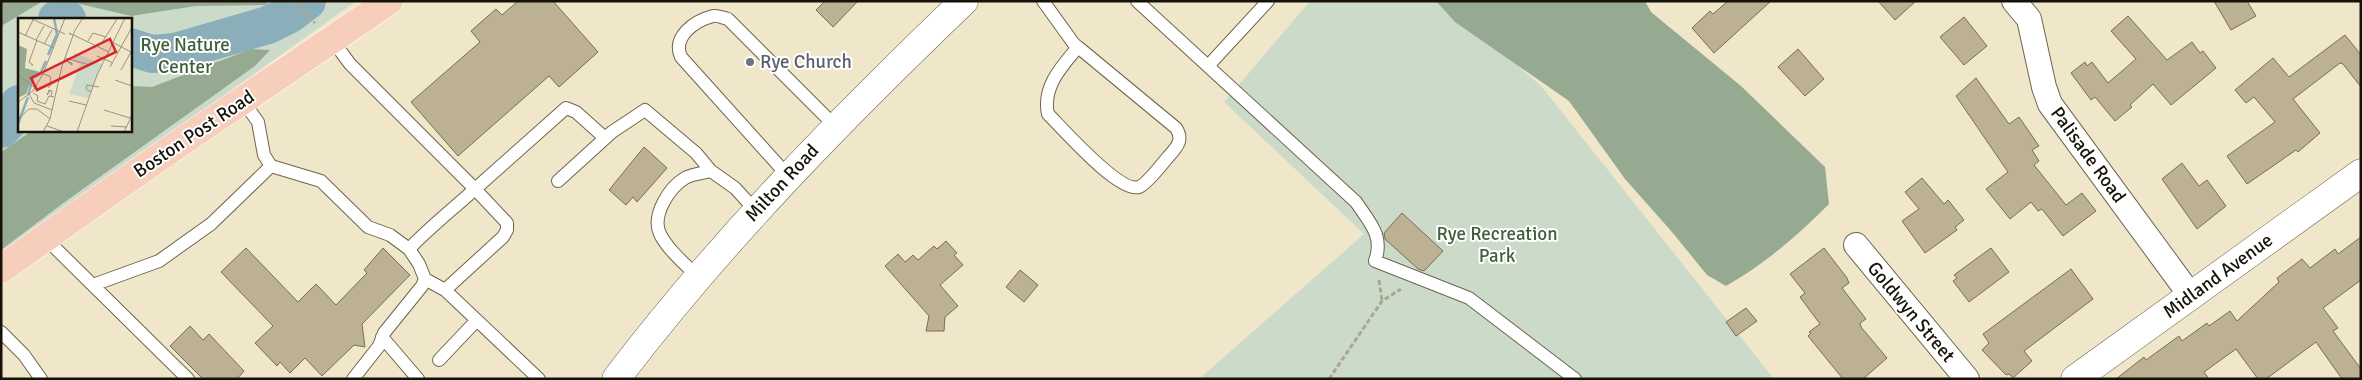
<svg xmlns="http://www.w3.org/2000/svg" width="2362" height="380" font-family="Signika,sans-serif">
  <rect width="100%" height="100%" fill="#f0e7cb"/>
  <path fill="#ccdbc9" fill-rule="evenodd" d="M1 1H356L1 256ZM19 19H130V130H19Z
    M1310 1H1444L1542 87 1774 379H1199L1364 234 1224 102Z"/>
  <path fill="#95aa91" d="M1 1H43L3 25 1 31Z
    M67 1H270L265 5 196 6 131 16Z
    M1436 1H1645L1651 12 1741 86 1825 167 1829 204C1797 236 1765 264 1726 286L1707 275 1672 232 1625 179 1569 101 1455 22Z
    M251 49 270 50 255 66 62 204 1 250V152L33 130H130V86L152 87Z"/>
  <g fill="none" stroke-linecap="round" stroke-linejoin="round">
    <path stroke="#8aafbb" stroke-width="38" d="M57 19H67
      M130 47 152 54 175 52 268 25 290 14 307 1
      M1 129 14 116 19 104"/>
  </g>
  <path fill="#bcb293" stroke="#766e56" d="M518 1H553L598 52 559 87 549 76 458 156 411 102 480 42 471 31 496 9 502 15Z
    M825 1H858L833 27 816 10Z
    M1728 1H1771L1714 53 1692 28 1710 11 1713 14Z
    M1878 1H1916L1895 20Z
    M2214 1H2247L2256 16 2231 30Z
    M2128 16 2167 60 2192 42 2200 53 2203 51 2216 68 2171 105 2153 84 2130 105 2132 107 2115 121 2095 97 2091 100 2071 73 2085 62 2087 66 2092 62 2108 83 2136 59 2111 31Z
    M1964 17 1987 46 1964 65 1940 37Z
    M2345 35 2361 55V87L2343 64 2340 63 2293 99 2320 133 2298 152 2296 150 2247 184 2227 156 2275 122 2254 97 2246 103 2235 90 2273 58 2289 77Z
    M1798 49 1824 79 1805 96 1778 67Z
    M1976 78 2009 124 2019 117 2039 146 2032 150 2039 161 2034 165 2066 205 2082 193 2096 211 2063 236 2042 209 2038 211 2031 202 2010 219 1986 189 2008 172 1956 96Z
    M644 147 667 168 637 202 633 197 626 205 609 190Z
    M2182 163 2199 186 2207 180 2226 206 2197 229 2162 179Z
    M1922 178 1944 204 1948 200 1964 220 1955 227 1957 230 1925 253 1902 221 1919 209 1905 192Z
    M1402 213 1443 251 1424 271 1418 269 1385 239 1384 233Z
    M2361 237V280L2323 308 2338 328 2333 331 2361 369V379H2342L2316 342 2266 379H2258L2236 349 2204 372 2209 379H2116L2144 357 2146 360 2179 336 2182 341 2207 323 2209 326 2230 311 2237 321 2279 282 2277 278 2302 259 2310 268 2335 249 2338 254Z
    M946 241 957 253 954 255 963 265 940 285 958 306 945 317 944 331H926L929 316 885 266 898 254 905 262 913 255 918 260 934 246 937 249Z
    M246 248 298 302 316 284 336 305 367 273 364 270 383 248 410 275 362 324 365 347 354 345 322 376 305 358 290 373 280 362 277 366 255 343 273 326 221 272Z
    M1824 248 1847 278 1849 283 1842 288 1866 319 1860 323 1861 327 1887 358 1863 379H1843L1808 336 1811 333 1809 332 1820 324 1800 297 1805 293 1790 274Z
    M1991 248 2009 272 1969 302 1953 281 1957 278 1954 275Z
    M2071 269 2093 299 2024 351 2032 361 2013 378 2009 374 2006 375 1982 350 1989 343 1983 334Z
    M1020 270 1038 285 1024 302 1006 287Z
    M1746 308 1757 321 1736 336 1726 322Z
    M190 326 203 340 209 334 244 371 237 379H203L170 346Z"/>
  <g fill="none" stroke-linecap="round" stroke-linejoin="round">
    <defs>
      <path id="service" d="M1043 1 1074 44 1078 47 1176 128C1184 140 1177 147 1168 157 1162 164 1147 184 1139 187 1119 193 1063 129 1048 114 1042 87 1062 66 1078 47
        M1137 1 1356 202C1370 223 1384 236 1375 261L1469 298 1575 379
        M333 41 350 64 475 189C453 209 430 227 409 249
        M1208 66 1268 1
        M243 101 258 122 264 155 271 166 321 181 368 227 390 235 409 249 419 264 425 279 422 286 384 333 379 346 353 379
        M789 177 681 57C672 37 694 21 713 16 717 15 723 18 728 19L836 127
        M558 181 612 132 645 110 696 153 711 171
        M45 238 188 379
        M698 277C685 264 668 250 660 234 651 215 670 187 685 178 692 174 703 173 711 171L735 188 756 211
        M425 279 445 290 503 237 507 230V223L475 189 566 108 576 112 605 138
        M93 285 159 261 211 224 271 166
        M445 290 539 379
        M1 332 24 355 41 379
        M382 337 418 379
        M439 360 476 321"/>
      <path id="minor" d="M2014 1 2029 19 2044 87 2050 104 2191 296
        M1856 245 1967 379"/>
      <path id="tertiary" d="M616 379C720 242 840 120 964 1
        M2075 379 2361 173"/>
      <path id="primary" d="M1 269 165 153 389 1"/>
    </defs>
    <use href="#service" stroke="#6d654d" stroke-width="14"/>
    <use href="#minor" stroke="#6d654d" stroke-width="26"/>
    <use href="#tertiary" stroke="#6d654d" stroke-width="29"/>
    <use href="#primary" stroke="#fff" stroke-width="29"/>
    <path stroke="#ada68f" stroke-width="3" stroke-dasharray="5 2.5" stroke-linecap="butt" d="M292 1 315 23
      M1 11 14 1
      M1379 280 1382 301
      M1329 379 1382 301 1401 289"/>
    <use href="#service" stroke="#fff" stroke-width="12"/>
    <use href="#minor" stroke="#fff" stroke-width="24"/>
    <use href="#tertiary" stroke="#fff" stroke-width="28"/>
    <use href="#primary" stroke="#f7cebb" stroke-width="28"/>
  </g>
  <circle fill="#6b7280" stroke="#fff" stroke-width="2" cx="750" cy="62" r="5"/>
  <g text-anchor="middle" dominant-baseline="central" stroke-width="4" stroke-linejoin="round" paint-order="stroke">
    <g font-size="19" fill="#3f6039" stroke="#fff">
      <text x="185" y="45">Rye Nature<tspan x="185" dy="22">Center</tspan></text>
      <text x="1497" y="234">Rye Recreation<tspan x="1497" dy="22">Park</tspan></text>
    </g>
    <g font-size="19" fill="#5b616d" stroke="#fff" text-anchor="start">
      <text x="760" y="62">Rye Church</text>
    </g>
    <g font-size="19" fill="#161209" stroke="#fff">
      <text transform="translate(194 134) rotate(-34)">Boston Post Road</text>
      <text transform="translate(2088 155) rotate(54)">Palisade Road</text>
      <text transform="translate(782 183) rotate(-47)">Milton Road</text>
      <text transform="translate(2218 276) rotate(-36)">Midland Avenue</text>
      <text transform="translate(1911 312) rotate(50)">Goldwyn Street</text>
    </g>
  </g>
  <g transform="translate(18 18)">
    <rect width="114" height="114" fill="#f0e7cb"/>
    <path d="M57 35 84 46 70 80 51 76 62 46 55 43Z" fill="#ccdbc9"/>
    <path d="M0 27 9 31 7 50 22 54 14 60 8 76 0 80Z" fill="#95aa91"/>
    <path fill="none" stroke="#8aafbb" stroke-width="2.5" d="M30 37 39 16 36 0M10 77 15 60 22 56 28 43M0 106 10 79"/>
    <path fill="none" stroke="#99927d" stroke-width="1" d="M12 0 47 16M0 14 36 30M53 17 51 15 91 34M7 18 15 2M18 22 26 8M70 23 75 15 88 19M85 23 99 1M96 25 113 34M26 26 34 12M79 38 95 45M47 40 72 47M46 42 54 45V47L50 44M13 47H15L11 44 19 22M92 49 113 11M103 52 114 32M25 56 32 58 33 66 30 70M0 57 21 73M97 62 114 68M32 73 29 77 31 72 34 73 33 78M73 74 68 71 69 67 81 69M15 75 20 78 19 83 27 86 31 78 36 79M11 76 16 85 34 92M51 83 68 87M0 84 15 73 25 56 47 0M86 92 112 100M0 101 11 91H19L32 101M29 108 46 114M93 108 109 109M25 114 32 101 44 48 57 12 65 0M59 114 79 57 107 0M106 114 114 97"/>
    <path fill="#d62828" fill-opacity="0.15" stroke="#d62828" stroke-width="2.5" d="M92 21 98 34 19 72 13 60Z"/>
    <rect width="114" height="114" fill="none" stroke="#161209" stroke-width="2.5"/>
  </g>
  <rect width="2362" height="380" fill="none" stroke="#161209" stroke-width="5"/>
</svg>
